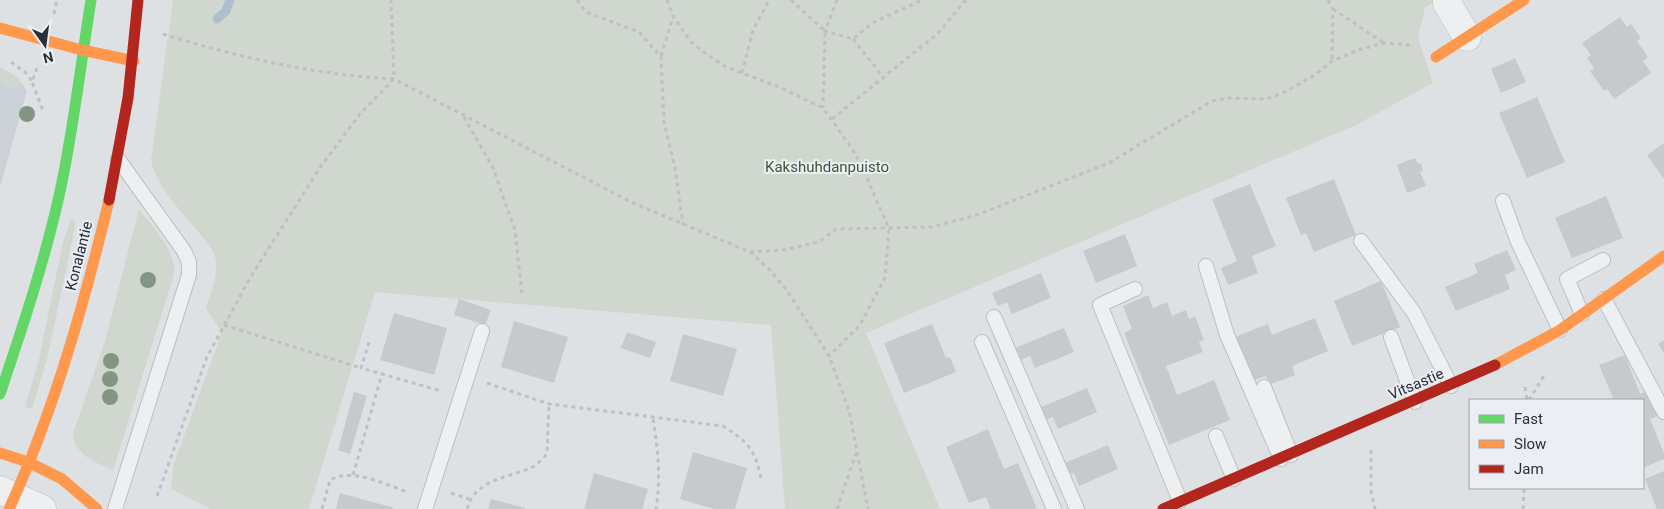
<svg xmlns="http://www.w3.org/2000/svg" width="1664" height="509" font-family="Roboto,sans-serif">
  <rect width="100%" height="100%" fill="#dee1e4"/>
  <path fill="#ccd1d7" d="M0 67 18 78 27 91 0 187Z"/>
  <path fill="#cfd7cf" d="M173 0H1438L1425 7 1418 38 1433 83 1356 125 866 333 940 509H785L771 325 375 292 309 509H210L171 489 174 463 222 332 206 308C212 288 221 271 213 251 195 224 157 192 151 160Z
    M0 67 18 78 22 84 12 89 0 82Z
    M139 209C153 228 176 249 174 274L113 471C97 462 73 455 73 433L105 341Z
    M71 219 76 222 48 355 32 409 25 407 39 359 63 242Z"/>
  <g fill="none" stroke-linecap="round" stroke-linejoin="round">
    <path stroke="#adbfce" stroke-width="9" d="M217 19 226 11 230 0"/>
  </g>
  <path fill="#c7c9cc" d="M1620 17 1627 27 1631 24 1641 38 1637 41 1648 57 1643 61 1651 73 1614 99 1607 89 1604 91 1590 71 1594 68 1587 58 1591 55 1582 43Z
    M1515 58 1526 82 1501 93 1491 69Z
    M1537 97 1565 162 1527 178 1499 113Z
    M1664 143V179L1647 155Z
    M1415 158 1418 164 1421 163 1423 171 1420 172 1426 186 1407 193 1397 165Z
    M1334 179 1356 235 1314 252 1306 233 1301 235 1286 198Z
    M1250 184 1276 246 1252 256 1258 273 1228 285 1221 268 1237 261 1212 199Z
    M1606 196 1623 238 1572 258 1555 218Z
    M1125 234 1137 266 1096 283 1083 251Z
    M1507 250 1516 270 1505 275 1510 289 1456 311 1445 287 1478 273 1474 264Z
    M1041 273 1051 298 1012 314 1007 302 998 306 992 293Z
    M1381 281 1400 327 1352 346 1334 301Z
    M1148 295 1153 308 1167 302 1172 316 1186 310 1189 319 1195 316 1204 340 1199 342 1203 352 1166 366 1177 395 1214 380 1230 420 1169 445 1124 333 1132 329 1123 306Z
    M459 299 491 310 485 325 454 315Z
    M394 313 447 328 434 375 380 360Z
    M1315 318 1328 351 1292 366 1295 375 1269 385 1266 376 1252 381 1235 337 1268 324 1272 335Z
    M514 321 568 337 554 383 501 367Z
    M932 324 946 358 950 357 956 372 904 393 884 343Z
    M1064 328 1074 352 1035 368 1030 356 1021 360 1015 348Z
    M627 332 656 342 650 358 621 348Z
    M683 334 737 349 723 396 670 381Z
    M1664 340V353L1658 344Z
    M1625 355 1640 394 1648 391 1658 416 1650 419 1664 453V459L1643 468V400H1614L1599 365Z
    M1087 388 1097 412 1058 429 1053 417 1044 420 1039 408Z
    M354 392 367 396 350 454 338 450Z
    M988 429 1004 469 1018 463 1037 509H991L986 497 969 503 946 447Z
    M1108 445 1118 469 1079 486 1074 473 1065 477 1060 465Z
    M693 452 747 468 735 509H714L680 499Z
    M1664 471V509H1657L1645 479Z
    M594 473 648 489 642 509H584Z
    M340 493 394 508 393 509H336Z
    M491 499 525 508V509H488Z"/>
  <g fill="none" stroke-linecap="round" stroke-linejoin="round">
    <defs>
      <path id="lane" d="M1503 201 1517 240 1560 330
        M1361 241 1414 313 1451 386
        M1206 266 1227 335 1281 459
        M1135 289 1100 305 1180 501
        M1604 299 1664 412
        M1582 314 1567 279 1603 260
        M994 317 1077 509
        M1391 337 1415 402
        M982 342 1054 509
        M1264 387 1291 455
        M1216 436 1234 479
        M115 509 189 275V262L184 251 118 159
        M425 509 482 331"/>
      <path id="street" d="M1447 3 1467 37
        M0 490 42 509"/>
    </defs>
    <use href="#lane" stroke="#bcbfc2" stroke-width="16"/>
    <use href="#street" stroke="#bcbfc2" stroke-width="29"/>
    <path stroke="#bdc0c4" stroke-width="3" stroke-dasharray="4 4" stroke-linecap="butt" d="M577 0 586 12 639 32 661 57 664 122 675 168 683 225
      M667 0 673 16 690 41 709 56 726 67 779 87 823 108 853 150 864 171 889 229 885 278 860 325 829 356
      M791 0 825 31 823 108
      M837 0 825 31 853 39 872 23 922 0
      M1328 0 1333 9 1332 61
      M1333 9 1384 43
      M54 14 57 0
      M163 34C237 57 316 75 394 79L631 202 750 252 769 269 788 292 829 356 849 410 868 509
      M853 39 884 78
      M661 56 673 17
      M11 62 26 73 32 81
      M37 68 32 82 44 113
      M742 73 753 30 769 0
      M464 117 493 168 515 230 522 295
      M832 119 937 34 966 0
      M750 252 783 250 819 242 836 229 931 227 974 216 1109 163 1212 101 1227 98 1266 99 1283 93 1315 75 1332 61 1358 50 1384 43 1410 45
      M224 325 361 368
      M369 342 361 368 382 374
      M487 383 549 404 723 426C747 441 755 449 761 478
      M1525 387 1527 400
      M1529 400 1545 374
      M653 419C658 450 661 477 656 509
      M1371 450V491L1375 509
      M353 475 382 374 441 391
      M451 493 469 499
      M157 496 207 357 250 278 319 169 360 114 394 79 391 0
      M322 509 330 480C353 467 385 485 408 492
      M467 509C475 479 508 478 533 467 538 464 543 458 547 454L549 405
      M837 509 856 453
      M1523 509 1524 488"/>
    <use href="#lane" stroke="#eeeff0" stroke-width="14"/>
    <use href="#street" stroke="#eeeff0" stroke-width="28"/>
    <path stroke="#63d668" stroke-width="11" d="M0 394C23 326 46 257 61 187 74 125 81 62 91 0"/>
    <path stroke="#ff974d" stroke-width="11" d="M0 28 82 50 134 61
      M1436 57 1524 0
      M1495 365 1560 330 1664 256
      M0 453 28 462 62 479 97 509
      M9 509C54 411 84 305 109 200"/>
    <path stroke="#b3261e" stroke-width="11" d="M109 200 128 98 138 0
      M1163 509 1495 365"/>
  </g>
  <g fill="#859583">
    <circle cx="27" cy="114" r="8"/>
    <circle cx="148" cy="280" r="8"/>
    <circle cx="111" cy="361" r="8"/>
    <circle cx="110" cy="379" r="8"/>
    <circle cx="110" cy="397" r="8"/>
  </g>
  <g text-anchor="middle" dominant-baseline="central" stroke-width="4" stroke-linejoin="round" paint-order="stroke">
    <g font-size="15" fill="#3d5634" stroke="#ebeff4">
      <text x="827" y="167">Kakshuhdanpuisto</text>
    </g>
    <g font-size="15" fill="#27303b" stroke="#ebeff4">
      <text transform="translate(79 256) rotate(-76)">Konalantie</text>
      <text transform="translate(1416 384) rotate(-23)">Vitsastie</text>
    </g>
  </g>
  <rect x="1469" y="399" width="175" height="90" fill="#ebeff4" stroke="#9da3aa"/>
  <rect x="1479" y="415" width="25" height="8" fill="#63d668" stroke="#9da3aa"/>
  <text x="1514" y="424" font-size="15" fill="#27303b">Fast</text>
  <rect x="1479" y="440" width="25" height="8" fill="#ff974d" stroke="#9da3aa"/>
  <text x="1514" y="449" font-size="15" fill="#27303b">Slow</text>
  <rect x="1479" y="465" width="25" height="8" fill="#b3261e" stroke="#9da3aa"/>
  <text x="1514" y="474" font-size="15" fill="#27303b">Jam</text>
  <g transform="translate(45 45) rotate(166)" stroke="#ebeff4" stroke-width="4" paint-order="stroke">
  <path d="M0-4L9 19L0 12L-9 19Z" fill="#27303b"/>
  <text y="-8" font-size="14" font-weight="bold" text-anchor="middle" fill="#27303b">N</text>
  </g>
</svg>
